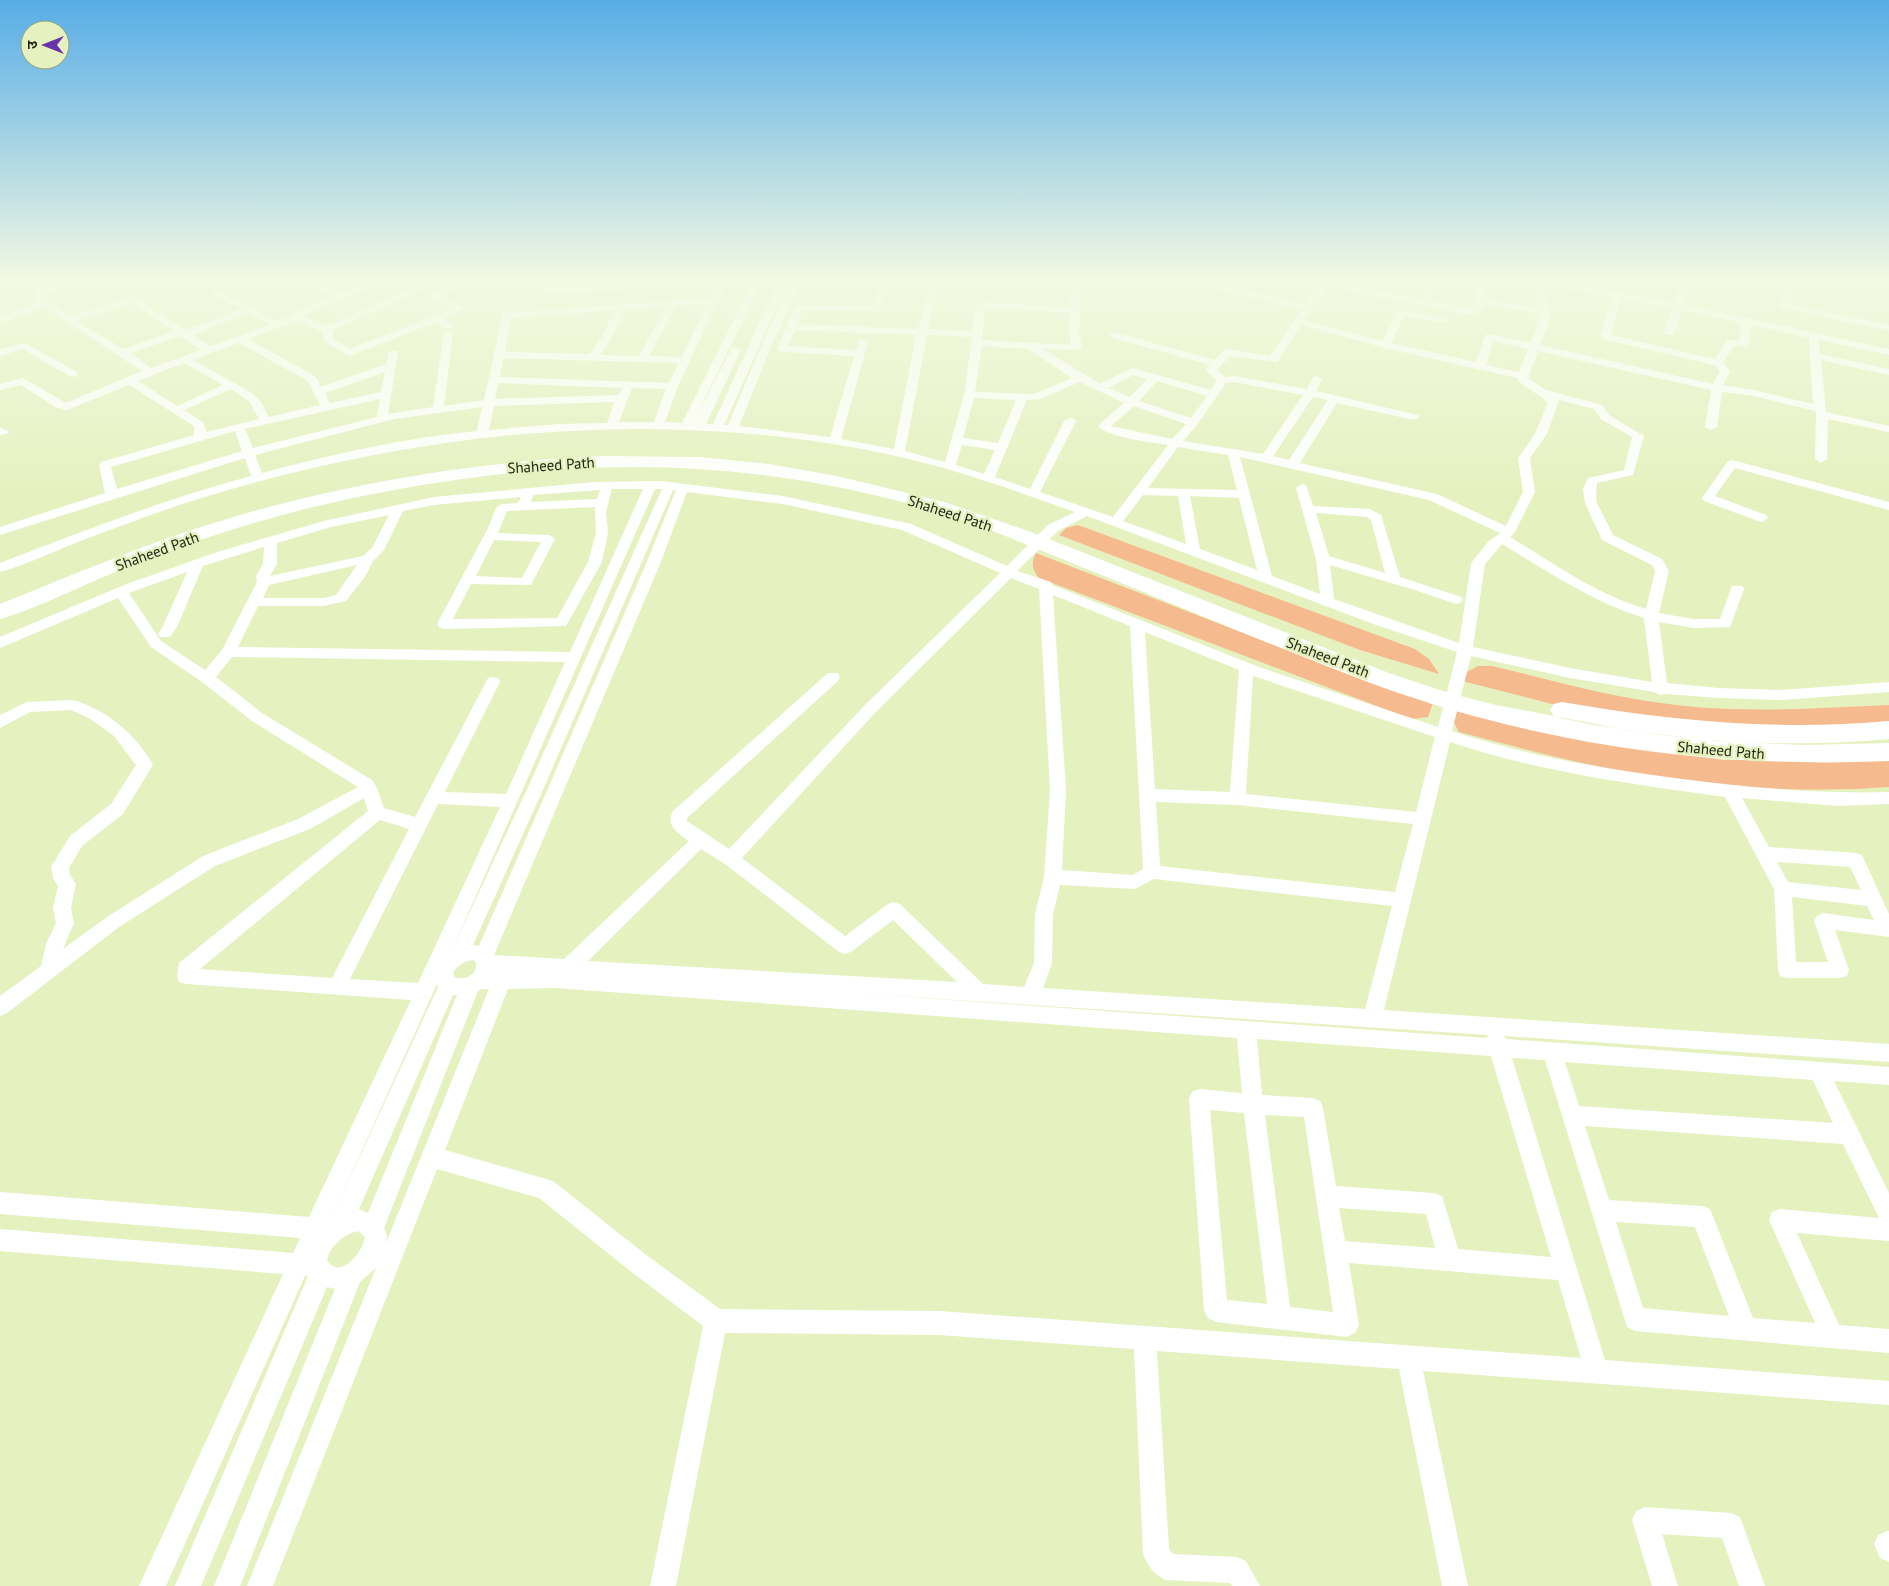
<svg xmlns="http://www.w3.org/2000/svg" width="1889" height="1586" font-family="'PT Sans','Noto Sans Devanagari',sans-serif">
  <rect width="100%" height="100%" fill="#e5f1bf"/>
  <path fill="#f5bb8e" d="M1078 525 1415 649 1429 659 1439 674 1360 650 1059 535 1066 528Z
    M1036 553 1290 651 1433 703 1428 717 1411 719 1039 578C1032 570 1031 562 1036 553Z
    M1478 666H1492C1555 681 1619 700 1685 706 1753 713 1821 708 1889 705V721L1828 727 1737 725 1556 705 1462 681 1465 673Z
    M1452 708 1591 741 1724 760 1889 758V787C1795 794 1694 786 1602 767 1554 758 1506 744 1459 732L1453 721Z"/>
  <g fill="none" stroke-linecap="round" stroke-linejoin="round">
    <path fill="#fff" fill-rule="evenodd" d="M20 278H29L43 288 78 278H90L89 280 46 294 44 297 69 316 133 296 186 330 241 309 212 295V291L215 290 278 321 289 317 290 314 333 296 297 280 296 278H307L342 293 378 278H389L388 280 303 316 326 326 435 278H446L445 280 333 330V338L350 349 453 308 428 297 455 280H461V284L441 297 466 308 444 319 453 324V328H445L435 323 349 356 324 341 323 332 297 321 248 339 316 377 321 387 386 364 389 351H397L398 353 388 414 433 407 444 331H452L453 333 444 406 484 400 503 313 710 298 717 282 592 292 548 293 543 290 572 278H585L566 287 705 278H729L678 386 665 422 682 423 755 278H764L693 423 731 350 732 348H740L741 350 706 424H713L780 278 1111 284V288L1108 289 1081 288 1079 331 1082 348 1081 350 1043 349 1100 384 1132 368 1211 390 1217 381 1206 370 1210 365 1110 337 1109 335 1114 332 1215 360 1224 350 1228 349 1270 356 1301 310 1179 280 1178 278H1192L1305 304 1316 291 1275 280 1274 278H1287L1325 288 1327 290 1304 320 1382 341 1398 310 1448 318 1449 320 1444 323 1404 316 1391 343 1476 362 1485 335 1489 334 1531 343 1540 314 1484 305 1482 310 1474 314H1465L1323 286 1318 283 1323 280 1421 299 1424 282 1410 280 1408 278H1431L1434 280 1430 301 1472 308 1474 307 1476 278H1485L1484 299 1539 308 1534 284 1515 280 1514 278H1542L1543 279 1674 302 1683 278H1691L1683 304 1889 349V355L1819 340 1820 354 1889 369V375L1821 360 1826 412 1889 426V432L1828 419 1827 459 1821 463 1815 459 1816 414 1815 411 1754 396 1722 392 1717 427 1711 430 1705 427 1711 390 1538 351 1528 378 1546 390 1602 405 1609 415 1644 436 1633 475 1597 483 1596 496 1597 503 1613 535 1662 559 1669 571 1659 613 1693 619H1720L1732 586H1742L1744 589 1730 627 1693 628 1659 622 1667 683 1719 688 1782 690 1889 682V692L1782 700 1719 698 1665 694 1660 695 1654 692 1570 678 1471 656 1452 731C1527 756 1604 769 1682 779 1751 788 1819 794 1889 792V804L1838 806 1742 798 1769 847 1856 853 1862 855 1889 914V937L1835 930 1849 970 1847 976 1840 978H1787L1780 976 1778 970 1774 889 1725 797C1632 784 1539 772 1450 742L1384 1010 1889 1044V1062L1504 1036 1506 1039 1889 1067V1085L1834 1081 1889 1193V1241L1797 1233 1839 1325 1889 1329V1353L1635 1331 1627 1327 1545 1060 1512 1058 1605 1360 1889 1381V1405L1423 1371 1468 1586H1442L1399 1369 1157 1351 1169 1549 1173 1554 1237 1557 1246 1561 1260 1586H1232L1230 1583 1166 1580C1154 1575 1148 1566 1143 1554L1134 1349 940 1335 725 1333 676 1586H650L703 1326 629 1270 539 1198 437 1169 273 1586H247L376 1268 360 1282 240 1586H214L335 1289 327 1287 201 1586H175L308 1276H305L166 1586H139L283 1274 0 1251V1229L293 1253 300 1238 0 1214V1192L309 1217 411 1000 186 984 179 982 177 976 179 963 368 811 364 798 310 829 215 866 119 927 7 1013 0 1016V996L41 966 46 944 56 923 53 908 58 886 53 878 51 867 70 836 111 804 136 765 114 736 89 718 71 710 30 712 0 728V715L27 702 73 700C107 710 136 734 153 765L123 814 82 846 69 868 70 875 76 884 71 908 74 923 63 949 107 917 203 856 298 819 358 787 252 721 202 682 151 647 118 598 0 648V637L124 585 217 552 324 521 434 497 595 482 661 481 783 496 911 524 1007 566 1048 525 1075 512C1018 492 960 470 900 457 677 407 444 427 225 491 175 505 126 524 78 542 52 552 26 565 0 572V563C83 531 165 499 251 476L245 458 0 535V527L105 493 99 465 101 462 194 435V426L129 385 67 410 57 408 21 385 0 390V384L23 378 66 403 142 371 44 307 0 324V317L38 302 34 298 37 293ZM788 282H791L763 342 728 425H724ZM801 282 880 284 873 306 796 305 777 349 782 352 854 356 830 437 739 426 773 342ZM889 284 929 285 918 329 797 324 803 310 880 311ZM938 285 1071 288 1070 307 981 302 976 305 972 331 928 329ZM1544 285 1612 297 1600 335 1603 339 1714 365 1720 371 1713 384 1540 345 1551 317ZM1621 299 1672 308 1664 333 1665 335H1673L1674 333 1682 310 1741 323 1739 341 1727 340 1715 359 1611 335ZM132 303 174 331 124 349 76 321ZM707 304 682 357 649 356 676 306ZM666 307 639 356 600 355 610 341 626 310ZM985 308 1070 313 1069 331 1071 345 982 340ZM616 310 600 340 589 354 505 352 511 318ZM248 313 270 325 210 346 193 335ZM1301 325 1385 348 1517 378 1518 381 1548 402 1535 434 1518 458 1523 492 1506 526 1437 494 1300 463 1337 403 1414 420 1420 417 1418 415 1316 391 1322 379 1317 376 1313 377 1307 389 1234 376 1225 377 1217 370 1230 356 1277 362ZM1751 325 1809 338 1813 404 1754 390 1723 385 1730 371 1723 363 1734 346 1748 347ZM795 330 916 335 894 449 841 439 868 342 867 340H859L856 350 788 346ZM927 335 972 337 964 395 945 462 905 451ZM181 336 201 350 151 368 131 353ZM1493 341 1528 349 1519 372 1486 365ZM239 343 308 381 320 405 269 417 260 400 252 393 193 360ZM982 346 1028 349 1072 378 1034 394 975 392ZM503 358 679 363 669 383 500 377ZM184 363 223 385 177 406 138 381ZM385 372 381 392 330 403 325 393ZM1133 375 1147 379 1130 397 1108 388ZM1157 381 1207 396 1191 418 1139 401ZM1080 382 1124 403 1100 424 1098 426C1109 438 1151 442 1168 445L1113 517 1040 492 1076 421 1074 419 1070 418 1064 421 1030 489 995 477 1027 400 1040 399ZM1234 382 1303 395 1263 454 1183 441 1197 425 1226 383ZM498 383 623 388 618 395 495 399ZM632 388 666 389 654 422H619ZM231 389 249 401 259 419 206 432 204 423 184 410ZM1313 397 1328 400 1289 460 1273 456ZM974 398 1016 400 998 443 963 438ZM380 399 377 417 253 448 245 429ZM1559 400 1594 409 1601 419 1632 437 1624 470 1588 478 1583 489 1585 503 1602 540 1652 565 1655 571 1646 609C1597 595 1553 563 1510 537L1515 532 1535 492 1530 458 1547 434ZM614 402 607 423 558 424 489 430 494 406ZM1134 406 1186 424 1172 439 1111 426ZM482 407 477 431C405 438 332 454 262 473L255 455 394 419ZM235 431 242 451 117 489 111 467ZM962 445 995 450 984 474 956 465ZM1178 447 1228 455 1237 490 1148 488ZM1240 457 1429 500 1500 533 1488 542 1471 563 1459 643 1334 599 1330 565 1415 590 1456 604 1461 603 1463 600 1461 597 1400 577 1381 515 1370 509 1313 506 1306 485 1302 484 1296 488 1316 559 1320 594 1272 576ZM612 489H643L570 652 238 647 258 606H324L346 601 365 577 373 561 384 550 403 511 434 505 521 497 518 503 502 504 496 508 488 528 437 624 439 627 444 629 566 626 602 562 608 533 606 512ZM655 489H662L530 783 452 950ZM600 490 597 499 531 502 533 495ZM673 490H676L646 564 479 946 473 945 546 783ZM687 492 783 504 902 530 1000 573 865 705 729 849 687 821V818L838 681 840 677 838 673H828L673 811C665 826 678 833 689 841L564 959 494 955 660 564ZM1143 495 1178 496 1186 544 1123 521ZM1190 496 1239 498 1257 570 1200 549ZM595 507 596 533 588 562 557 618 453 619 471 584 531 585 555 539 549 535 498 533 507 511ZM1316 513 1367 517 1371 520 1385 573 1329 556ZM389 515 372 548 363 556 270 576 277 564V543L331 527ZM1087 516 1376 625 1457 652 1438 727 1259 667 1052 585 1051 582 1017 571 1058 531ZM494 540 541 542 522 578 476 576ZM1502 544C1548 572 1593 602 1644 618L1652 682 1570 668 1473 647 1485 564ZM264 547 263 564 256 576 257 582 222 650 205 670 161 641 129 593 187 572 163 626 158 634 160 637H170L177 627 203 566ZM357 565 336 595 324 598H263L269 585ZM1011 578 1039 589 1050 790 1044 877 1035 914 1034 963 1024 987 983 984 900 904 894 902 888 904 845 936 742 858 875 713ZM1053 595 1130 626 1143 869 1133 875 1062 870 1066 790ZM1145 632 1239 670 1230 792 1155 789ZM232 657 565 662 506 794 445 792 500 682 498 678 493 677 488 678 486 682 415 817 384 808 377 788 372 780 262 713 216 677ZM1253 676 1435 737 1416 812 1246 794ZM1156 802 1238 805 1413 824 1395 892 1160 866ZM438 804 500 807 418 983 350 979ZM380 820 409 829 332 978 200 969ZM701 849 725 864 839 952 845 954 851 952 893 920 957 982 588 961ZM1777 862 1850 867 1861 890 1788 882ZM1154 879 1392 906 1365 1009 1043 988 1052 963 1053 914 1060 885 1135 889ZM1792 897 1867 906 1874 920 1823 913 1817 916 1814 921 1828 962H1796ZM473 960 476 962C478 975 465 981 454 977L453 972C459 965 464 961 473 960ZM437 984 438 987 331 1219ZM555 988 1237 1038 1242 1093 1199 1089 1192 1092 1189 1099 1204 1310 1208 1318 1216 1322 1347 1337 1355 1333 1359 1325 1349 1263 1558 1280 1581 1358 940 1311 720 1309 645 1254 553 1181 445 1150 508 989ZM481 989H489L386 1243 387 1235 384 1228 478 991ZM851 993 1488 1035 1487 1038ZM453 995H457L368 1213 359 1209ZM1257 1039 1491 1056 1551 1257 1458 1249 1442 1196 1434 1193 1336 1186 1323 1108 1320 1101 1313 1098 1262 1095ZM1565 1062 1813 1080 1833 1123 1579 1106ZM1210 1110 1244 1113 1267 1304 1227 1300ZM1265 1115 1304 1117 1333 1312 1290 1307ZM1585 1126 1843 1144 1879 1218 1780 1209 1772 1212 1769 1220 1815 1323 1753 1318 1710 1209 1702 1206 1609 1200ZM1339 1208 1426 1214 1435 1248 1345 1241ZM1616 1222 1695 1227 1729 1316 1643 1308ZM358 1231 365 1237C363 1252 340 1281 327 1260 330 1246 344 1234 358 1231Z
      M1786 278H1795L1790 304 1889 325V331L1782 308 1780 306Z
      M25 343 77 372 78 374 73 377 69 376 23 349 0 356V349Z
      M0 427 9 432 7 434 0 435Z
      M1732 460 1889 502V510L1735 468 1715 496 1766 515 1768 518 1762 522 1758 521 1704 501 1702 498 1728 461Z
      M1645 1507 1731 1513 1740 1517 1765 1586H1739L1722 1538 1662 1534 1678 1586H1652L1632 1520 1636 1511Z
      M1887 1531H1889V1562L1880 1558 1874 1544 1878 1535Z"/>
    <path fill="#fff" fill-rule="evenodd" d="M603 456 700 457 769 464 837 476 944 502 1031 532 1389 673 1449 693 1496 705 1632 731 1717 741 1803 745 1889 743V761C1715 769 1537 744 1373 684 1281 649 1190 611 1099 574 1044 552 988 527 931 510 721 448 516 458 305 509 240 525 175 548 113 573 76 588 39 608 0 619V604C75 574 149 542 227 519 350 482 475 462 603 456Z
      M1562 702C1671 721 1778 731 1889 721V739C1802 747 1715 744 1628 730 1603 726 1578 723 1554 716L1550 710 1554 704Z"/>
  </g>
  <linearGradient id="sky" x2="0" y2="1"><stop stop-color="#57ade7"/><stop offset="0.56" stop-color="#f3f9e2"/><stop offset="1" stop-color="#f3f9e2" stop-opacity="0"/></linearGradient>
  <rect width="1889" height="500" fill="url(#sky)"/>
  <g text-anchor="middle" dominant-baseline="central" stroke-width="5" stroke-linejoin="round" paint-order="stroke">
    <g font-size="15" fill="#222614" stroke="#e5f1bf">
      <text transform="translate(551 465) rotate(-4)">Shaheed Path</text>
      <text transform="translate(950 513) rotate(18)">Shaheed Path</text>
      <text transform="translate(157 551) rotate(-20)">Shaheed Path</text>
      <text transform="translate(1328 657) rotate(21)">Shaheed Path</text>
      <text transform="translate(1721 750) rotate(5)">Shaheed Path</text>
    </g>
  </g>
  <g transform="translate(45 45) rotate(270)"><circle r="24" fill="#e5f1bf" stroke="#97a07b"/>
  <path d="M0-4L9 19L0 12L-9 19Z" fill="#6734ab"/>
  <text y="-8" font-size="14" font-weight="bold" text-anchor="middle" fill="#222614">उ</text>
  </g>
</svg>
